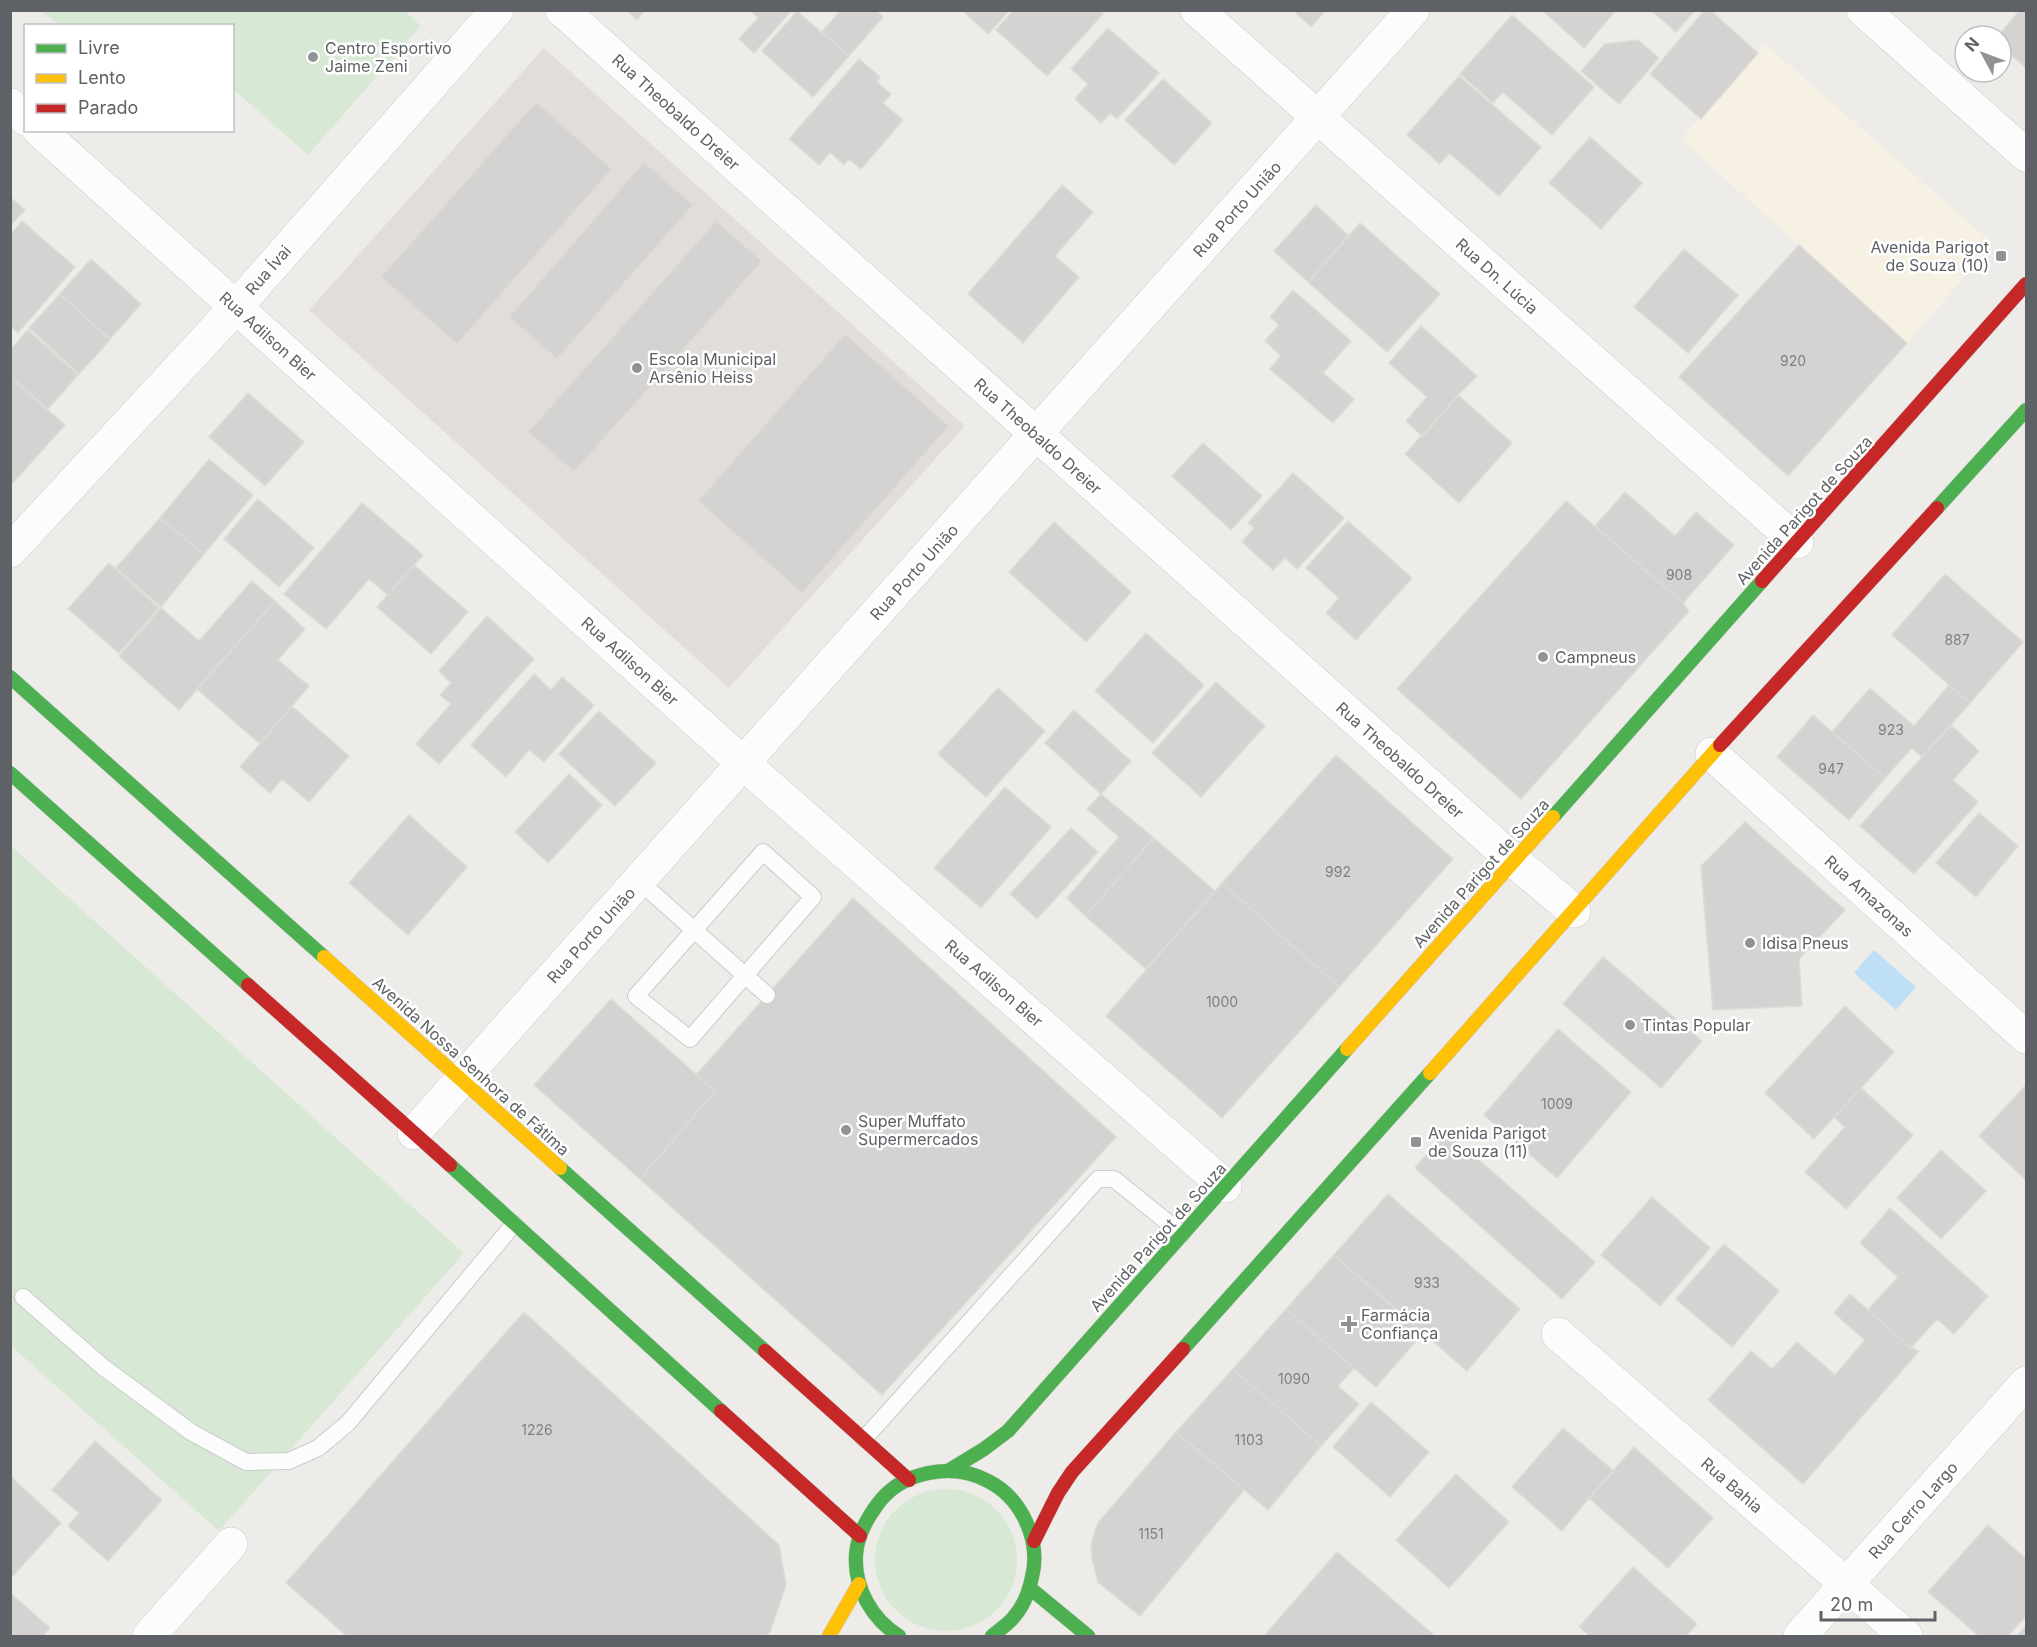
<svg xmlns="http://www.w3.org/2000/svg" width="2037" height="1647" font-family="Inter,sans-serif">
  <rect width="100%" height="100%" fill="#eeece9"/>
  <path fill="#f6f1e3" d="M1765 44 1993 244 1907 343 1681 139Z"/>
  <path fill="#e1ded9" d="M544 48 965 426 729 688 309 310Z"/>
  <path fill="#d7e9d5" d="M404 10 421 26 308 155 233 89 232 26 59 25 42 11Z
    M11 846 464 1253 219 1531 11 1346Z
    M875 1560a71 71 0 1 1 142 0a71 71 0 1 1-142 0Z"/>
  <path fill="#bedff6" d="M1874 950 1916 987 1896 1010 1854 973Z"/>
  <path fill="#d5d3d2" stroke="#dddbd8" stroke-width="1.5" d="M626 10H645L637 20Z
    M750 10H792L754 53 739 39 758 18Z
    M841 10H875L883 17 849 56 822 32Z
    M962 10H1010L988 34Z
    M1014 10H1100L1103 14 1047 76 996 30Z
    M1293 10H1326L1311 27Z
    M1542 10H1616L1584 48Z
    M1651 10H1695L1676 32Z
    M1705 10H1710L1758 53 1701 119 1650 74Z
    M2020 10H2026V68L2001 46V36H1998Z
    M797 11 849 56 813 97 762 51Z
    M1512 15 1594 87 1552 135 1503 92 1493 103 1460 74Z
    M1108 28 1159 73 1117 119 1110 113 1101 123 1075 99 1088 84 1071 69Z
    M1638 40 1659 58 1619 104 1581 71 1605 44Z
    M859 59 880 77 877 82 891 94 883 103 903 120 861 169 849 159 844 165 830 152 819 165 789 139Z
    M1459 76 1541 147 1499 196 1449 153 1440 164 1407 135Z
    M1163 79 1212 123 1174 165 1125 120Z
    M536 102 612 169 457 344 381 277Z
    M1590 137 1642 183 1601 229 1549 183Z
    M644 162 693 205 557 359 509 317Z
    M1062 185 1093 212 1055 256 1079 277 1023 343 968 294Z
    M10 197 25 210 10 226Z
    M1316 205 1349 236 1308 282 1274 251Z
    M22 221 75 267 18 333 10 326V235Z
    M716 221 762 261 574 472 528 432Z
    M1360 223 1440 294 1387 352 1308 282Z
    M1799 245 1907 343 1788 476 1679 377Z
    M1684 249 1738 295 1688 353 1634 307Z
    M91 259 141 304 110 339 60 294Z
    M1293 290 1351 341 1323 373 1354 399 1333 423 1270 369 1281 356 1265 341 1279 325 1270 317Z
    M60 294 110 340 79 374 29 328Z
    M1421 326 1477 376 1458 395 1423 437 1406 421 1427 397 1389 363Z
    M28 330 78 375 47 410 10 376V350Z
    M845 334 949 426 802 593 698 501Z
    M10 376 65 425 10 486Z
    M248 393 304 442 265 486 209 437Z
    M1458 395 1512 443 1459 503 1405 454Z
    M1203 443 1262 496 1231 530 1172 476Z
    M209 459 253 495 204 554 160 518Z
    M1293 473 1344 518 1297 569 1285 558 1273 570 1242 542 1254 528 1248 523Z
    M1625 492 1675 536 1696 512 1734 545 1683 603 1595 526Z
    M258 499 314 548 279 587 224 539Z
    M1566 501 1683 603 1689 611 1521 799 1397 689Z
    M362 503 423 555 388 595 369 579 326 629 284 594Z
    M160 518 204 554 161 607 116 568Z
    M1348 521 1412 578 1356 640 1326 613 1339 598 1306 568Z
    M1054 522 1131 592 1086 642 1009 572Z
    M109 563 159 608 119 653 68 609Z
    M414 565 468 612 431 654 377 607Z
    M1945 574 2023 642 1970 703 1892 635Z
    M252 581 275 601 179 710 119 656 161 608 199 641Z
    M275 601 305 629 278 660 309 686 260 744 197 689Z
    M487 616 534 659 439 764 416 744 451 704 440 695 451 683 439 671Z
    M1146 633 1204 685 1153 743 1095 691Z
    M534 674 551 690 562 677 594 705 544 762 529 750 506 777 471 745Z
    M1216 682 1265 726 1201 797 1152 753Z
    M1949 685 1970 703 1922 757 1912 748 1885 778 1832 732 1870 688 1914 726Z
    M998 688 1045 731 986 797 938 754Z
    M292 706 349 756 309 802 282 779 270 793 240 767Z
    M1074 710 1131 761 1101 794 1045 743Z
    M599 711 656 763 615 806 559 754Z
    M1813 715 1885 778 1849 820 1777 757Z
    M1951 725 1979 751 1953 780 1978 802 1914 874 1860 826Z
    M1336 755 1453 859 1339 987 1222 883Z
    M569 774 602 805 548 863 515 832Z
    M1005 787 1051 827 981 908 934 868Z
    M1101 794 1154 838 1085 916 1067 898 1119 837 1087 809Z
    M1979 813 2018 846 1976 897 1936 863Z
    M409 815 467 867 408 935 349 883Z
    M1745 822 1845 910 1799 959 1802 1006 1713 1010 1701 866Z
    M1071 828 1098 852 1037 919 1010 894Z
    M1154 838 1215 891 1146 969 1085 916Z
    M1222 883 1339 987 1222 1118 1106 1016Z
    M853 898 1116 1137 882 1395 640 1179 715 1091 696 1075Z
    M1603 957 1702 1041 1661 1088 1563 1004Z
    M611 999 715 1091 640 1179 534 1085Z
    M1845 1006 1894 1052 1814 1139 1765 1093Z
    M1558 1029 1631 1092 1557 1178 1484 1115Z
    M2026 1085V1180L1979 1136Z
    M1861 1088 1913 1135 1846 1209 1805 1172 1845 1127 1834 1117Z
    M1446 1131 1595 1262 1562 1299 1415 1168Z
    M1941 1150 1986 1191 1941 1239 1897 1198Z
    M1388 1194 1520 1309 1467 1371 1334 1255Z
    M1652 1197 1710 1248 1660 1306 1601 1255Z
    M1890 1208 1988 1296 1954 1334 1937 1319 1911 1348 1868 1310 1898 1277 1860 1243Z
    M1724 1244 1779 1291 1732 1347 1676 1299Z
    M1334 1255 1423 1333 1376 1387 1286 1309Z
    M1850 1294 1911 1348 1919 1351 1803 1484 1708 1400 1751 1351 1772 1369 1797 1342 1835 1375 1865 1340 1834 1313Z
    M1286 1309 1354 1368 1338 1386 1359 1404 1321 1446 1233 1369Z
    M524 1312 779 1545 786 1585 770 1632 766 1636H347L286 1583Z
    M1233 1369 1321 1446 1268 1510 1176 1432Z
    M1371 1402 1429 1452 1390 1497 1333 1447Z
    M1563 1428 1614 1471 1589 1498 1562 1531 1512 1487Z
    M1176 1432 1244 1490 1140 1616 1098 1582 1092 1559 1091 1544 1098 1523Z
    M95 1441 162 1500 108 1561 68 1526 79 1513 52 1490Z
    M1634 1447 1713 1518 1668 1568 1589 1498Z
    M1456 1474 1509 1522 1449 1588 1396 1540Z
    M10 1476 61 1523 10 1579Z
    M1988 1525 2026 1559V1616L2008 1636H1979L1928 1592Z
    M1337 1552 1435 1636H1264Z
    M1633 1567 1697 1624 1686 1636H1590L1579 1627Z
    M10 1593 50 1628 43 1636H10Z
    M2026 1626V1636H2017Z"/>
  <g fill="none" stroke-linecap="round" stroke-linejoin="round">
    <defs>
      <path id="lane" d="M763 852 813 897 690 1039 636 996Z
        M639 881 767 995
        M23 1297 103 1367 191 1432 246 1462 289 1461 318 1448 348 1423 514 1224
        M864 1439 1098 1179H1114L1182 1234"/>
      <path id="street" d="M562 10 1514 861 1574 911
        M1197 10 1797 542
        M1863 10 2026 155
        M10 105 26 119
        M39 130 743 763 1225 1186
        M10 551 236 307 497 10
        M1712 754 2026 1037
        M414 1133 1413 10
        M1558 1334 1906 1636
        M149 1636 231 1544
        M1800 1636 2026 1383"/>
      <path id="fast" d="M1937 508 2026 410
        M10 677 324 957
        M10 773 248 985
        M1553 817 1762 581
        M450 1165 721 1411
        M560 1168 765 1351
        M1183 1349 1430 1073
        M948 1471 984 1449 1008 1431 1347 1049
        M1031 1589 1088 1636
        M899 1636C872 1619 854 1588 856 1555 857 1537 866 1520 877 1505 901 1471 952 1462 988 1481 1022 1498 1041 1541 1032 1577 1029 1592 1023 1607 1013 1618 1007 1625 999 1630 992 1636"/>
      <path id="slow" d="M324 957 560 1168
        M1347 1049 1553 817
        M1430 1073 1720 745
        M829 1636 859 1584"/>
      <path id="jam" d="M1762 581 2026 284
        M1720 745 1937 508
        M248 985 450 1165
        M765 1351 909 1480
        M721 1411 860 1536
        M1034 1541 1058 1493 1072 1472 1183 1349"/>
    </defs>
    <use href="#lane" stroke="#cacbcb" stroke-width="18"/>
    <use href="#street" stroke="#cacbcb" stroke-width="34"/>
    <use href="#fast" stroke="#cacaca" stroke-width="15"/>
    <use href="#slow" stroke="#cacaca" stroke-width="15"/>
    <use href="#jam" stroke="#cacaca" stroke-width="15"/>
    <use href="#lane" stroke="#fcfcfc" stroke-width="16"/>
    <use href="#street" stroke="#fcfcfc" stroke-width="33"/>
    <use href="#fast" stroke="#4caf50" stroke-width="14"/>
    <use href="#slow" stroke="#ffc107" stroke-width="14"/>
    <use href="#jam" stroke="#c62828" stroke-width="14"/>
  </g>
  <g fill="#909294" stroke="#fff" stroke-width="2">
    <circle cx="313" cy="57" r="6"/>
    <rect x="1995" y="250" width="12" height="12" rx="3"/>
    <circle cx="637" cy="368" r="6"/>
    <circle cx="1543" cy="657" r="6"/>
    <circle cx="1750" cy="943" r="6"/>
    <circle cx="1630" cy="1025" r="6"/>
    <circle cx="846" cy="1130" r="6"/>
    <rect x="1410" y="1136" width="12" height="12" rx="3"/>
    <path d="M1346 1315h6v6h6v6h-6v6h-6v-6h-6v-6h6z"/>
  </g>
  <g text-anchor="middle" dominant-baseline="central" stroke-width="5" stroke-linejoin="round" paint-order="stroke">
    <g font-size="14" fill="#7d8082">
      <text x="1793" y="360">920</text>
      <text x="1679" y="574">908</text>
      <text x="1957" y="639">887</text>
      <text x="1891" y="729">923</text>
      <text x="1831" y="768">947</text>
      <text x="1338" y="871">992</text>
      <text x="1222" y="1001">1000</text>
      <text x="1557" y="1103">1009</text>
      <text x="1427" y="1282">933</text>
      <text x="1294" y="1378">1090</text>
      <text x="537" y="1429">1226</text>
      <text x="1249" y="1439">1103</text>
      <text x="1151" y="1533">1151</text>
    </g>
    <g font-size="16" fill="#5e6266" stroke="#fff" text-anchor="start">
      <text x="325" y="48">Centro Esportivo<tspan x="325" dy="18">Jaime Zeni</tspan></text>
      <text x="1989" y="247" text-anchor="end">Avenida Parigot<tspan x="1989" dy="18">de Souza (10)</tspan></text>
      <text x="649" y="359">Escola Municipal<tspan x="649" dy="18">Arsênio Heiss</tspan></text>
      <text x="1555" y="657">Campneus</text>
      <text x="1762" y="943">Idisa Pneus</text>
      <text x="1642" y="1025">Tintas Popular</text>
      <text x="858" y="1121">Super Muffato<tspan x="858" dy="18">Supermercados</tspan></text>
      <text x="1428" y="1133">Avenida Parigot<tspan x="1428" dy="18">de Souza (11)</tspan></text>
      <text x="1361" y="1315">Farmácia<tspan x="1361" dy="18">Confiança</tspan></text>
    </g>
    <g font-size="16" fill="#5e6266" stroke="#fff">
      <text transform="translate(676 112) rotate(42)">Rua Theobaldo Dreier</text>
      <text transform="translate(1237 209) rotate(-48)">Rua Porto União</text>
      <text transform="translate(268 270) rotate(-49)">Rua Ívai</text>
      <text transform="translate(1497 276) rotate(42)">Rua Dn. Lúcia</text>
      <text transform="translate(268 336) rotate(42)">Rua Adilson Bier</text>
      <text transform="translate(1038 436) rotate(42)">Rua Theobaldo Dreier</text>
      <text transform="translate(1804 510) rotate(-48)">Avenida Parigot de Souza</text>
      <text transform="translate(914 572) rotate(-48)">Rua Porto União</text>
      <text transform="translate(630 661) rotate(42)">Rua Adilson Bier</text>
      <text transform="translate(1400 760) rotate(42)">Rua Theobaldo Dreier</text>
      <text transform="translate(1481 873) rotate(-48)">Avenida Parigot de Souza</text>
      <text transform="translate(1869 896) rotate(42)">Rua Amazonas</text>
      <text transform="translate(591 935) rotate(-48)">Rua Porto União</text>
      <text transform="translate(994 983) rotate(41)">Rua Adilson Bier</text>
      <text transform="translate(471 1066) rotate(42)">Avenida Nossa Senhora de Fátima</text>
      <text transform="translate(1158 1237) rotate(-48)">Avenida Parigot de Souza</text>
      <text transform="translate(1732 1485) rotate(41)">Rua Bahia</text>
      <text transform="translate(1913 1510) rotate(-48)">Rua Cerro Largo</text>
    </g>
  </g>
  <rect width="2037" height="1647" fill="none" stroke="#5e6266" stroke-width="24"/>
  <rect x="24" y="24" width="210" height="108" fill="#ffffff" stroke="#bfc0c2" stroke-width="1.5"/>
  <rect x="36" y="44" width="30" height="9" fill="#4caf50" stroke="#bfc0c2" stroke-width="1.5"/>
  <text x="78" y="54" font-size="18" fill="#5e6266">Livre</text>
  <rect x="36" y="74" width="30" height="9" fill="#ffc107" stroke="#bfc0c2" stroke-width="1.5"/>
  <text x="78" y="84" font-size="18" fill="#5e6266">Lento</text>
  <rect x="36" y="104" width="30" height="9" fill="#c62828" stroke="#bfc0c2" stroke-width="1.5"/>
  <text x="78" y="114" font-size="18" fill="#5e6266">Parado</text>
  <g transform="translate(1983 54) rotate(311)"><circle r="28" fill="#ffffff" stroke="#bfc0c2" stroke-width="1.5"/>
  <path d="M0-4.5L10 22L0 15L-10 22Z" fill="#909294"/>
  <text y="-9" font-size="16" font-weight="bold" text-anchor="middle" fill="#5e6266">N</text>
  </g>
  <path d="M1821 1611v9h114v-9" fill="none" stroke="#5e6266" stroke-width="3"/>
  <text x="1830" y="1611" font-size="18" fill="#5e6266" stroke="#ffffff" stroke-width="4.5" paint-order="stroke">20 m</text>
</svg>
